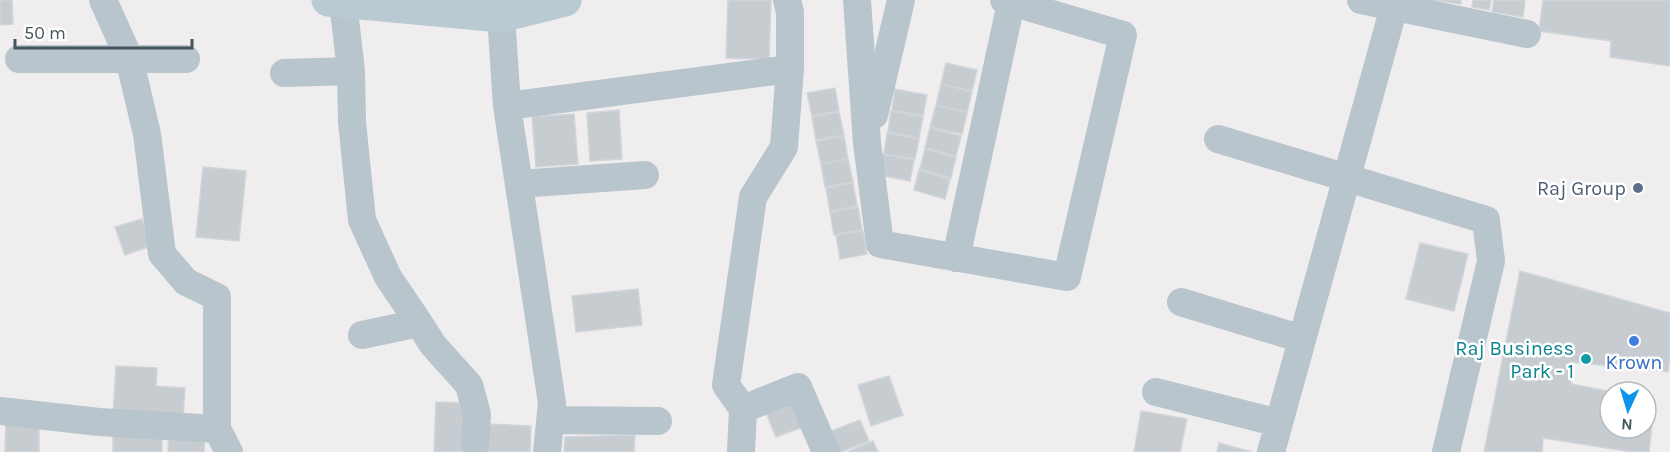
<svg xmlns="http://www.w3.org/2000/svg" width="1670" height="452" font-family="Karla,sans-serif">
  <rect width="100%" height="100%" fill="#f0edee"/>
  <path fill="#c7ccd1" stroke="#d1d5da" stroke-width="1.5" d="M0 0H12L13 24 0 25Z
    M728 0H771L769 59 726 58Z
    M1432 0H1461V4Z
    M1473 0H1491L1489 10 1472 7Z
    M1494 0H1525L1523 17 1492 12Z
    M1543 0H1670V66L1610 57 1611 41 1539 31Z
    M946 63 977 70 972 91 941 84Z
    M941 84 972 92 967 112 936 105Z
    M835 88 839 111 812 116 807 93Z
    M895 89 927 95 923 116 892 110Z
    M936 105 967 113 962 134 930 127Z
    M619 110 622 159 590 161 587 113Z
    M891 111 923 117 919 138 888 132Z
    M839 112 844 135 816 140 812 117Z
    M574 114 578 164 536 167 532 117Z
    M930 128 961 136 956 156 925 148Z
    M887 133 919 139 915 159 884 154Z
    M844 136 848 159 821 164 816 141Z
    M925 149 956 157 951 178 920 169Z
    M882 154 914 160 910 181 879 175Z
    M848 159 853 182 825 187 821 164Z
    M203 167 246 171 239 241 196 237Z
    M919 170 950 179 945 199 914 190Z
    M853 183 857 206 830 211 826 188Z
    M858 207 862 230 834 235 830 212Z
    M142 219 151 246 125 255 115 227Z
    M863 231 867 254 840 259 836 235Z
    M1420 243 1468 254 1454 311 1406 299Z
    M1520 271 1670 313V357L1668 372 1572 362 1571 384 1612 392H1610V428H1646V398L1655 400 1649 452H1632L1543 438 1542 452H1484Z
    M638 289 642 325 576 332 572 296Z
    M116 366 157 368 156 386 185 388 183 419 113 415Z
    M889 376 903 415 871 426 858 385Z
    M796 396 808 425 776 437 764 408Z
    M436 402 470 403 467 452H434Z
    M1141 411 1187 419 1180 452H1134Z
    M6 418 39 419V452H5Z
    M860 420 869 441 841 452H831L824 434Z
    M486 424 531 426 530 452H484Z
    M169 430 205 431 204 452H168Z
    M113 434 162 435V452H113Z
    M635 435 634 452H564L565 437Z
    M873 441 878 452H847Z
    M1219 443 1252 452H1217Z"/>
  <g fill="none" stroke-linecap="round" stroke-linejoin="round">
    <path stroke="#b8c5cc" stroke-width="28" d="M103 0 129 58 147 134 162 254 186 282 217 297V429L229 452
      M857 0 867 143 880 244 1067 277 1123 35 1004 0
      M1361 0 1527 34
      M343 2 351 71 352 122 362 220 388 277 419 323 433 345 469 385 477 414 475 444
      M501 16 507 106 552 403 547 452
      M19 59H186
      M284 73 351 71
      M507 106 790 69
      M874 115 901 0
      M1218 139 1486 220 1491 261 1446 452
      M519 184 645 175
      M956 258 1011 3
      M1181 302 1302 339
      M362 335 419 323
      M1156 392 1279 423 1394 7
      M743 409 798 387 826 452
      M0 411 99 422 217 429
      M551 420 658 421
      M741 452 743 409 726 385 753 197 784 147 790 69V12L787 0
      M1271 452 1279 423"/>
    <path stroke="#bacad3" stroke-width="33" d="M328 0 501 16 565 0"/>
  </g>
  <circle fill="#5c6f8a" stroke="#fff" stroke-width="2" cx="1638" cy="188" r="6"/>
  <circle fill="#3f7fe0" stroke="#fff" stroke-width="2" cx="1634" cy="341" r="6"/>
  <circle fill="#0f9aa8" stroke="#fff" stroke-width="2" cx="1586" cy="359" r="6"/>
  <g text-anchor="middle" dominant-baseline="central" stroke-width="5" stroke-linejoin="round" paint-order="stroke">
    <g font-size="20" fill="#4e5e75" stroke="#fff" text-anchor="end">
      <text x="1626" y="188">Raj Group</text>
    </g>
    <g font-size="20" fill="#0d838f" stroke="#fff" text-anchor="end">
      <text x="1574" y="348">Raj Business<tspan x="1574" dy="23">Park - 1</tspan></text>
    </g>
    <g font-size="20" fill="#366cbe" stroke="#fff">
      <text x="1634" y="362">Krown</text>
    </g>
  </g>
  <g transform="translate(1628 410) rotate(184)"><circle r="28" fill="#ffffff" stroke="#b5bbbe" stroke-width="1.5"/>
  <path d="M0-4.5L10 22L0 15L-10 22Z" fill="#0e94e9"/>
  <text y="-9" font-size="16" font-weight="bold" text-anchor="middle" fill="#45555c">N</text>
  </g>
  <path d="M15 39v9h177v-9" fill="none" stroke="#45555c" stroke-width="3"/>
  <text x="24" y="39" font-size="18" fill="#45555c" stroke="#ffffff" stroke-width="4.5" paint-order="stroke">50 m</text>
</svg>
